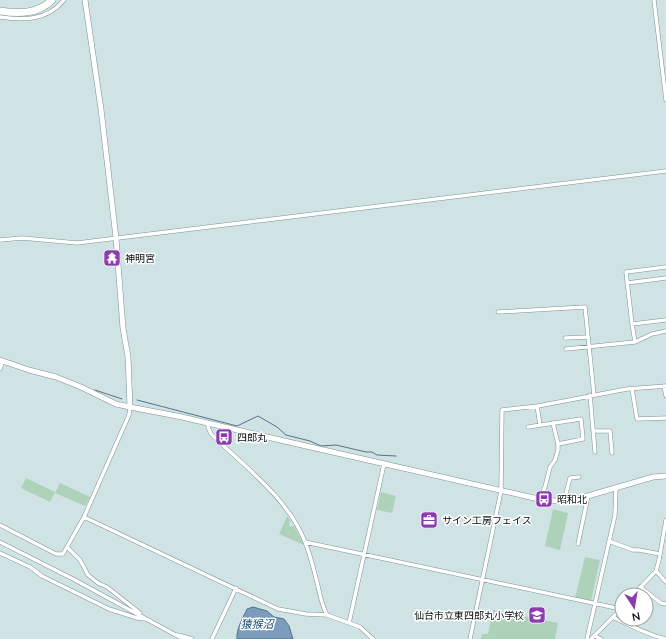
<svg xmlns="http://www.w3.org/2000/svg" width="666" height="639" font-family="Quicksand,'Noto Sans JP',sans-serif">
  <rect width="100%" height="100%" fill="#cfe3e4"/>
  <path fill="#aed2b9" d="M26 478 55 492 50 502 21 488Z
    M60 483 90 497 85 506 55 493Z
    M381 492 396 496 392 513 377 510Z
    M553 509 568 513 560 550 545 546Z
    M287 516 291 521 289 522 290 527 294 526 304 545 279 534Z
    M585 557 600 560 591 601 575 598Z
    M493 610 558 623 555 639H481L482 634H488Z"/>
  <path fill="#7b9cba" stroke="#587187" d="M253 607 267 611 274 617 284 619 289 626 293 639H237C236 629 243 618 247 609Z"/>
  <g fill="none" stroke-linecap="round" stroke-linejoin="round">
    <path stroke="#587187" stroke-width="1" d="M95 390 122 399
      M137 400 237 426 258 416 277 427 286 435 310 441 321 446 336 445 366 452H372L377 455 396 456"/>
    <defs>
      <path id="street" d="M654 0 666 100
        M0 17C24 21 48 20 64 0
        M0 240 22 238 77 243 666 171
        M627 283 666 278
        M498 312 585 307 594 395
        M632 324 626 272 666 267
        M565 338 588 337
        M635 342 632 324 666 320
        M566 349 635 342 652 334 666 331
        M0 369 3 361
        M664 386 666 396
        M632 389 637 419 666 418
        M590 395 595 452
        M537 406 540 425
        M209 423 208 427 211 434C243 465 289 499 305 542 311 556 314 571 318 586 320 596 322 606 327 615L360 627 373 639
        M528 427 581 419 583 439 558 444
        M593 431H610L612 453
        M540 499 545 487 550 467 555 460 558 450V444L553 423
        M564 501 570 478 579 477
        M84 517 278 609 306 614 327 615
        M0 525 56 554H63L84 517 129 415 130 407
        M609 541 633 550H639L660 554
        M0 542 75 580 183 639
        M305 542 621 609
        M578 544 588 496
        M67 547 80 560 88 575 98 583 107 587 140 613
        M0 553 30 567 42 576 109 609 137 618 146 619
        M656 571 666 582
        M640 587 661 603 666 604
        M633 595 656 571 659 560 666 520
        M614 618C631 625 647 635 666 639
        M349 623 384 464
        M178 635 192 639
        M595 636 601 639
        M212 639 236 588
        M470 639 501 491 502 410 538 406 627 389 666 386
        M587 639 615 515 616 487
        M591 639 622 608"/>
      <path id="secondary" d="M85 0 101 109 116 238 123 328 128 357 130 407
        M0 360 29 370 56 377 81 387 116 404 130 407 182 417 293 443 543 500 559 501 574 500 653 477 666 476"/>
      <path id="highway" d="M0 11C19 14 38 14 52 0"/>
    </defs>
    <use href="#street" stroke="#7e9192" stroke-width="4.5"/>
    <use href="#secondary" stroke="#7e9192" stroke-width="6"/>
    <use href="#highway" stroke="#7e9192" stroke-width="8"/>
    <use href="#street" stroke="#fff" stroke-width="3.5"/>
    <use href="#secondary" stroke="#fff" stroke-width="5"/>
    <use href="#highway" stroke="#fff" stroke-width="7"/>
  </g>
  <defs>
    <symbol id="temple-square" viewBox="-11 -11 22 22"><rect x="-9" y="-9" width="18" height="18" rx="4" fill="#8c3dad" stroke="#fff"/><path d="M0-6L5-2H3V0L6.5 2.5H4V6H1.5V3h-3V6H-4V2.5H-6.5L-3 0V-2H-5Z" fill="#fff"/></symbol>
    <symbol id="bus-square" viewBox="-11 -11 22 22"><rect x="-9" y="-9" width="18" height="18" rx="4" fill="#8c3dad" stroke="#fff"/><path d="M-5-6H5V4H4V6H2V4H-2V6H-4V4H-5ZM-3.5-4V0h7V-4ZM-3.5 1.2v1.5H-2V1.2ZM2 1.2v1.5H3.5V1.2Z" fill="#fff"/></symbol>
    <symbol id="office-square" viewBox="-11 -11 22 22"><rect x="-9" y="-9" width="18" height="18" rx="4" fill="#8c3dad" stroke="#fff"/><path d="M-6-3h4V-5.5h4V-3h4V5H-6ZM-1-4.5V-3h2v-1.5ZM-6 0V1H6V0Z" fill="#fff"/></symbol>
    <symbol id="school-square" viewBox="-11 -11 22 22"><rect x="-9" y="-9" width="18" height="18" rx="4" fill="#8c3dad" stroke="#fff"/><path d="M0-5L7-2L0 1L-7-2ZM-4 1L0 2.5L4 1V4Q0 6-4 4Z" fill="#fff"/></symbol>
  </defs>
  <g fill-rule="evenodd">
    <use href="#temple-square" x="102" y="248" width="20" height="20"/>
    <use href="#bus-square" x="214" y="427" width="20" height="20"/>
    <use href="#bus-square" x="534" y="489" width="20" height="20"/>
    <use href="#office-square" x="419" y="510" width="20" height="20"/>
    <use href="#school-square" x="527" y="605" width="20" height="20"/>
  </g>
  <g text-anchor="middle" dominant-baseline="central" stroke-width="3" stroke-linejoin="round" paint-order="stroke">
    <g font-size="10" fill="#080e0f" stroke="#fff" text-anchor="start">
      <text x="125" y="258">神明宮</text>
      <text x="237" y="437">四郎丸</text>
      <text x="557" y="499">昭和北</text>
      <text x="442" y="520">サイン工房フェイス</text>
      <text x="524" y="615" text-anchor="end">仙台市立東四郎丸小学校</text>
    </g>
    <g font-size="11" font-style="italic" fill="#144971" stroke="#fff">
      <text x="257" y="624">猿猴沼</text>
    </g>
  </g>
  <g transform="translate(634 607) rotate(168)"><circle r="19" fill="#ffffff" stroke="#9c9f9f"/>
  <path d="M0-3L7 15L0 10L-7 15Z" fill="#8c3dad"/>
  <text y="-6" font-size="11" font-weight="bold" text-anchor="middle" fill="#080e0f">N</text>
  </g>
</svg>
